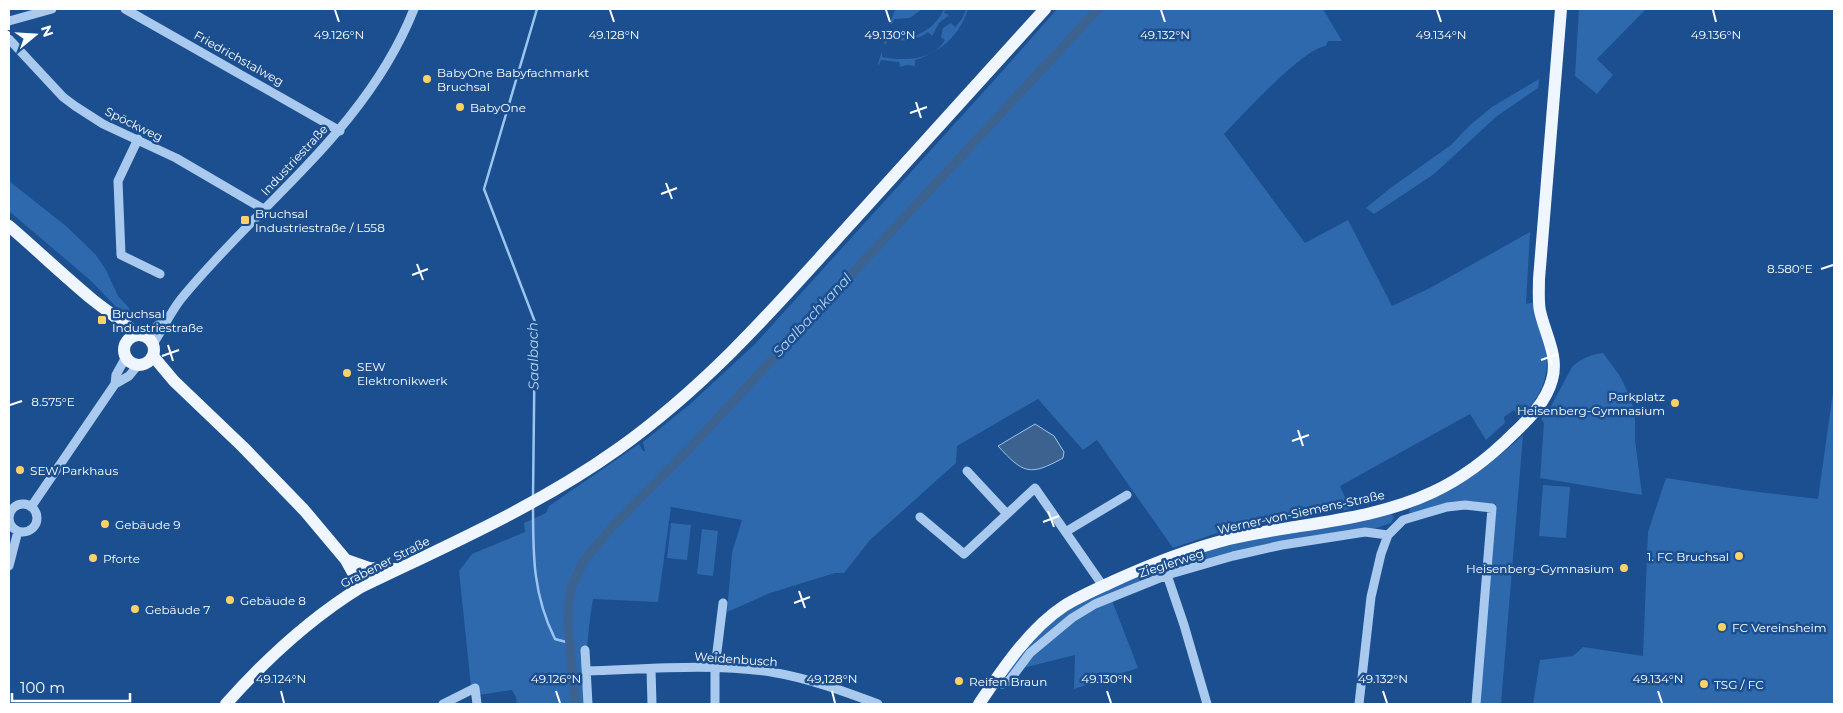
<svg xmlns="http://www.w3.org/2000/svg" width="1843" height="713" font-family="Montserrat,sans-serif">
  <rect width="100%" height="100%" fill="#1b4f8f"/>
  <path fill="#2e69ad" d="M895 9H922L910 18 894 19 892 24H890Z
    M944 9H946L944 13 949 15 939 23 932 36 928 32C916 41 902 42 887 39L886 45 884 43 889 31 888 37C912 42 934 31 944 9Z
    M966 9H968C960 35 941 52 915 60V66L907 65 900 67 899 62 881 60 879 65 878 64 882 51V57C902 61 933 61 945 40L941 37 943 28 951 23 955 27 962 19Z
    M1057 9H1323L1342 41H1328L1326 46C1303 48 1243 115 1224 134L1305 243 1348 220 1392 306 1430 288 1530 232 1526 304 1534 302C1547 351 1560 379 1519 419L1514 410 1504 417 1505 423 1486 440 1470 414 1340 486 1350 509 1235 527 1173 548 1097 440 1083 450 1038 399 957 446 956 463 870 540 844 573H835L770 593 727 612 732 553 742 520 671 507 658 602 593 599C587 635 585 668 586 704H517L516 697 512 690 472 696 459 571 472 554 525 532 524 523 546 513 549 506 639 444 643 451H645L643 442 689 405 755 344 998 76Z
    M1579 9H1646L1597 59 1613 75 1597 94 1575 76Z
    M1539 79 1538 88 1497 116 1434 174 1374 214 1366 208 1389 189 1451 145 1470 125 1492 107Z
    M9 181 66 226 96 255 106 270 118 296 129 308 132 317 129 320 90 280 9 211Z
    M1603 353 1620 376 1629 395 1635 413V440L1642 495 1540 478 1544 423 1541 419 1549 410 1572 367C1580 359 1592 354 1603 353Z
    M1834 385V704H1533L1540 660 1573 656 1583 647 1643 656 1648 532 1666 478 1750 491 1818 499Z
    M1523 435 1501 704H1480L1496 504 1470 501 1447 504 1411 513 1409 512 1410 508C1456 491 1488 467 1523 435Z
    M1543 485 1570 487 1566 538 1539 536Z
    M1391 514 1394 517 1391 523 1365 532 1233 556 1111 598 1138 668 1074 689 1075 655 1019 669 1009 681H995L1064 606 1228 540 1351 517Z
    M671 523 691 525 687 560 667 558Z
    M702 529 718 531 713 576 697 574Z"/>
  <path fill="#3c6290" stroke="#9cc4f0" d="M1035 424 1054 436 1064 452 1063 458C1029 477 1023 473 998 446Z"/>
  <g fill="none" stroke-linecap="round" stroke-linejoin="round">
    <path stroke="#9cc4f0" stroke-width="2.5" d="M533 497 535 322 484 189 537 9
      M533 507C533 556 533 595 555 639L570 643"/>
    <path stroke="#3c6290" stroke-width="9" d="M575 704 568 623 569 602 571 588 584 560 613 526 690 448 1098 9"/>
    <path stroke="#a9c9ee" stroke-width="9" d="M125 9 340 131
      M9 21 52 9
      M9 39 63 97 75 106 103 124 176 158 265 210
      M138 139 118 181 121 255 160 274
      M145 337 167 317
      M153 344C163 329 170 313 181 299 260 202 366 130 414 9
      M115 384 129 376 138 365
      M967 471 1007 514
      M9 518a14 14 0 1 1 28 0a14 14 0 1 1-28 0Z
      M31 507 115 384 116 375 126 357
      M920 517 964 554 1035 488 1103 586
      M1067 531 1127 495
      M9 566 18 531
      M1167 575 1184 625 1207 704
      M585 650 588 704
      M651 669 652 704
      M587 671C648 669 711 663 771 672 808 678 843 691 878 704
      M995 681 1002 684 1009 681 1030 653 1072 618 1095 604 1167 575 1233 556 1282 545 1365 532 1388 535
      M443 704 475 688 477 704
      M715 704V668L723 603
      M1359 704 1371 597 1381 554 1388 535 1403 520 1447 507 1465 505 1492 508 1476 704"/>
    <path stroke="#f0f6ff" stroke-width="12" d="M9 226C37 250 64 276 93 300 108 312 124 322 138 335
      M124 350a15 15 0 1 1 30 0a15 15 0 1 1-30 0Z
      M153 356 174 381 243 447 304 510 346 560 361 587
      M346 560 369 568 395 569
      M226 704C266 659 309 619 361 587 448 545 538 506 618 449 706 386 771 312 843 232 911 157 978 83 1045 9
      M979 704C1002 670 1029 629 1064 606 1080 596 1097 589 1114 581 1151 564 1190 549 1229 539 1297 523 1370 522 1433 492 1463 478 1490 457 1513 434 1529 419 1546 402 1552 380 1559 356 1545 334 1540 311 1538 301 1539 290 1539 279L1561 9"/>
  </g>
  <path fill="none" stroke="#fff" stroke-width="2" d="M335 10 339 22M610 10 614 22M886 10 890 22M1161 10 1165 22M1437 10 1441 22M1713 10 1716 22M916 102 921 118M910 113 927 107M666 183 672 199M661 194 677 188M417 264 423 280M1821 269 1833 265M412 275 428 269M168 345 173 361M1547 349 1552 365M162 356 179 350M1541 360 1558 354M10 405 22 401M1298 430 1303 446M1292 441 1309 435M1048 511 1054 527M1043 522 1059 516M799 591 805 608M794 603 810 597M281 691 284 703M556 691 560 703M832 691 835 703M1107 691 1111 703M1383 691 1387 703M1658 691 1662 703"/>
  <g fill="#ffd166" stroke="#1b4f8f" stroke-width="2">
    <circle cx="427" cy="79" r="5"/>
    <circle cx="460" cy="107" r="5"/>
    <rect x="240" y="215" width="10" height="10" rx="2.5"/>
    <rect x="97" y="315" width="10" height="10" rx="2.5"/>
    <circle cx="347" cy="373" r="5"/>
    <circle cx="1675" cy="403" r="5"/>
    <circle cx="20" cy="470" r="5"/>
    <circle cx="105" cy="524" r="5"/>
    <circle cx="1739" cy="556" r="5"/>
    <circle cx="93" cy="558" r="5"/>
    <circle cx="1624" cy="568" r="5"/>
    <circle cx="230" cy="600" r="5"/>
    <circle cx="135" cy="609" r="5"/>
    <circle cx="1722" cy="627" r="5"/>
    <circle cx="959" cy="681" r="5"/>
    <circle cx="1704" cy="684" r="5"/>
  </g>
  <g text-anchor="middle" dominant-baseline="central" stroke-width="5" stroke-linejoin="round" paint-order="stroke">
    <g font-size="12" fill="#fff" stroke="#1b4f8f">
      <text transform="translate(239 58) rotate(29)">Friedrichstalweg</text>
      <text transform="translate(134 124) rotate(26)">Spöckweg</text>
      <text transform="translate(294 160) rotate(-47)">Industriestraße</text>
      <text transform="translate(1301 512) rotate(-12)">Werner-von-Siemens-Straße</text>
      <text transform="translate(385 562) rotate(-27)">Grabener Straße</text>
      <text transform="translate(1171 563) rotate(-18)">Zieglerweg</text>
      <text transform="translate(736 659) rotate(4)">Weidenbusch</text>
    </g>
    <g font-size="12" fill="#fff" stroke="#1b4f8f" text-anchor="start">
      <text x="437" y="72">BabyOne Babyfachmarkt<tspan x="437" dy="14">Bruchsal</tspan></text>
      <text x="470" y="107">BabyOne</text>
      <text x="255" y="213">Bruchsal<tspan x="255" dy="14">Industriestraße / L558</tspan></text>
      <text x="112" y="313">Bruchsal<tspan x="112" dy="14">Industriestraße</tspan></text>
      <text x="357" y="366">SEW<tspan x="357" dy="14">Elektronikwerk</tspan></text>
      <text x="1665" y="396" text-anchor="end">Parkplatz<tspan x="1665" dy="14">Heisenberg-Gymnasium</tspan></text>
      <text x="30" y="470">SEW Parkhaus</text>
      <text x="115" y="524">Gebäude 9</text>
      <text x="1729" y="556" text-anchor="end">1. FC Bruchsal</text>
      <text x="103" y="558">Pforte</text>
      <text x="1614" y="568" text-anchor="end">Heisenberg-Gymnasium</text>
      <text x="240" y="600">Gebäude 8</text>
      <text x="145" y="609">Gebäude 7</text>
      <text x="1732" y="627">FC Vereinsheim</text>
      <text x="969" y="681">Reifen Braun</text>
      <text x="1714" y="684">TSG / FC</text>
    </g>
    <g font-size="14" font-style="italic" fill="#b5d3f5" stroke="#1b4f8f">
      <text transform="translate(812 315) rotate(-47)">Saalbachkanal</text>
      <text transform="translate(533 356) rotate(-91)">Saalbach</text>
    </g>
  </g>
  <g font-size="12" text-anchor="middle" fill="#fff" stroke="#1b4f8f" stroke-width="5" stroke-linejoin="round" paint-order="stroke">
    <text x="339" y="39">49.126°N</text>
    <text x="614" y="39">49.128°N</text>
    <text x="890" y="39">49.130°N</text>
    <text x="1165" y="39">49.132°N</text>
    <text x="1441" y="39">49.134°N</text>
    <text x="1716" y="39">49.136°N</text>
    <text x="1790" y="273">8.580°E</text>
    <text x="53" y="406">8.575°E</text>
    <text x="281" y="683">49.124°N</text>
    <text x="556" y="683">49.126°N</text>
    <text x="832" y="683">49.128°N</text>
    <text x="1107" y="683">49.130°N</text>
    <text x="1383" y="683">49.132°N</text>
    <text x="1658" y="683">49.134°N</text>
  </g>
  <rect width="1843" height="713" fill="none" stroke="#ffffff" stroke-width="20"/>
  <g transform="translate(35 35) rotate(72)" stroke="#1b4f8f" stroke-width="4" paint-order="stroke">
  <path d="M0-4L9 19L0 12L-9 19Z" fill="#ffffff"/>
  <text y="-8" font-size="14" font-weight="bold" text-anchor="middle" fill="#ffffff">N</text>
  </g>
  <path d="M12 693v8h118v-8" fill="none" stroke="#ffffff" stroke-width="2.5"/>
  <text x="20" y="693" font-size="15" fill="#ffffff" stroke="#1b4f8f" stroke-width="4" paint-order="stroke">100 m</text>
</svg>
